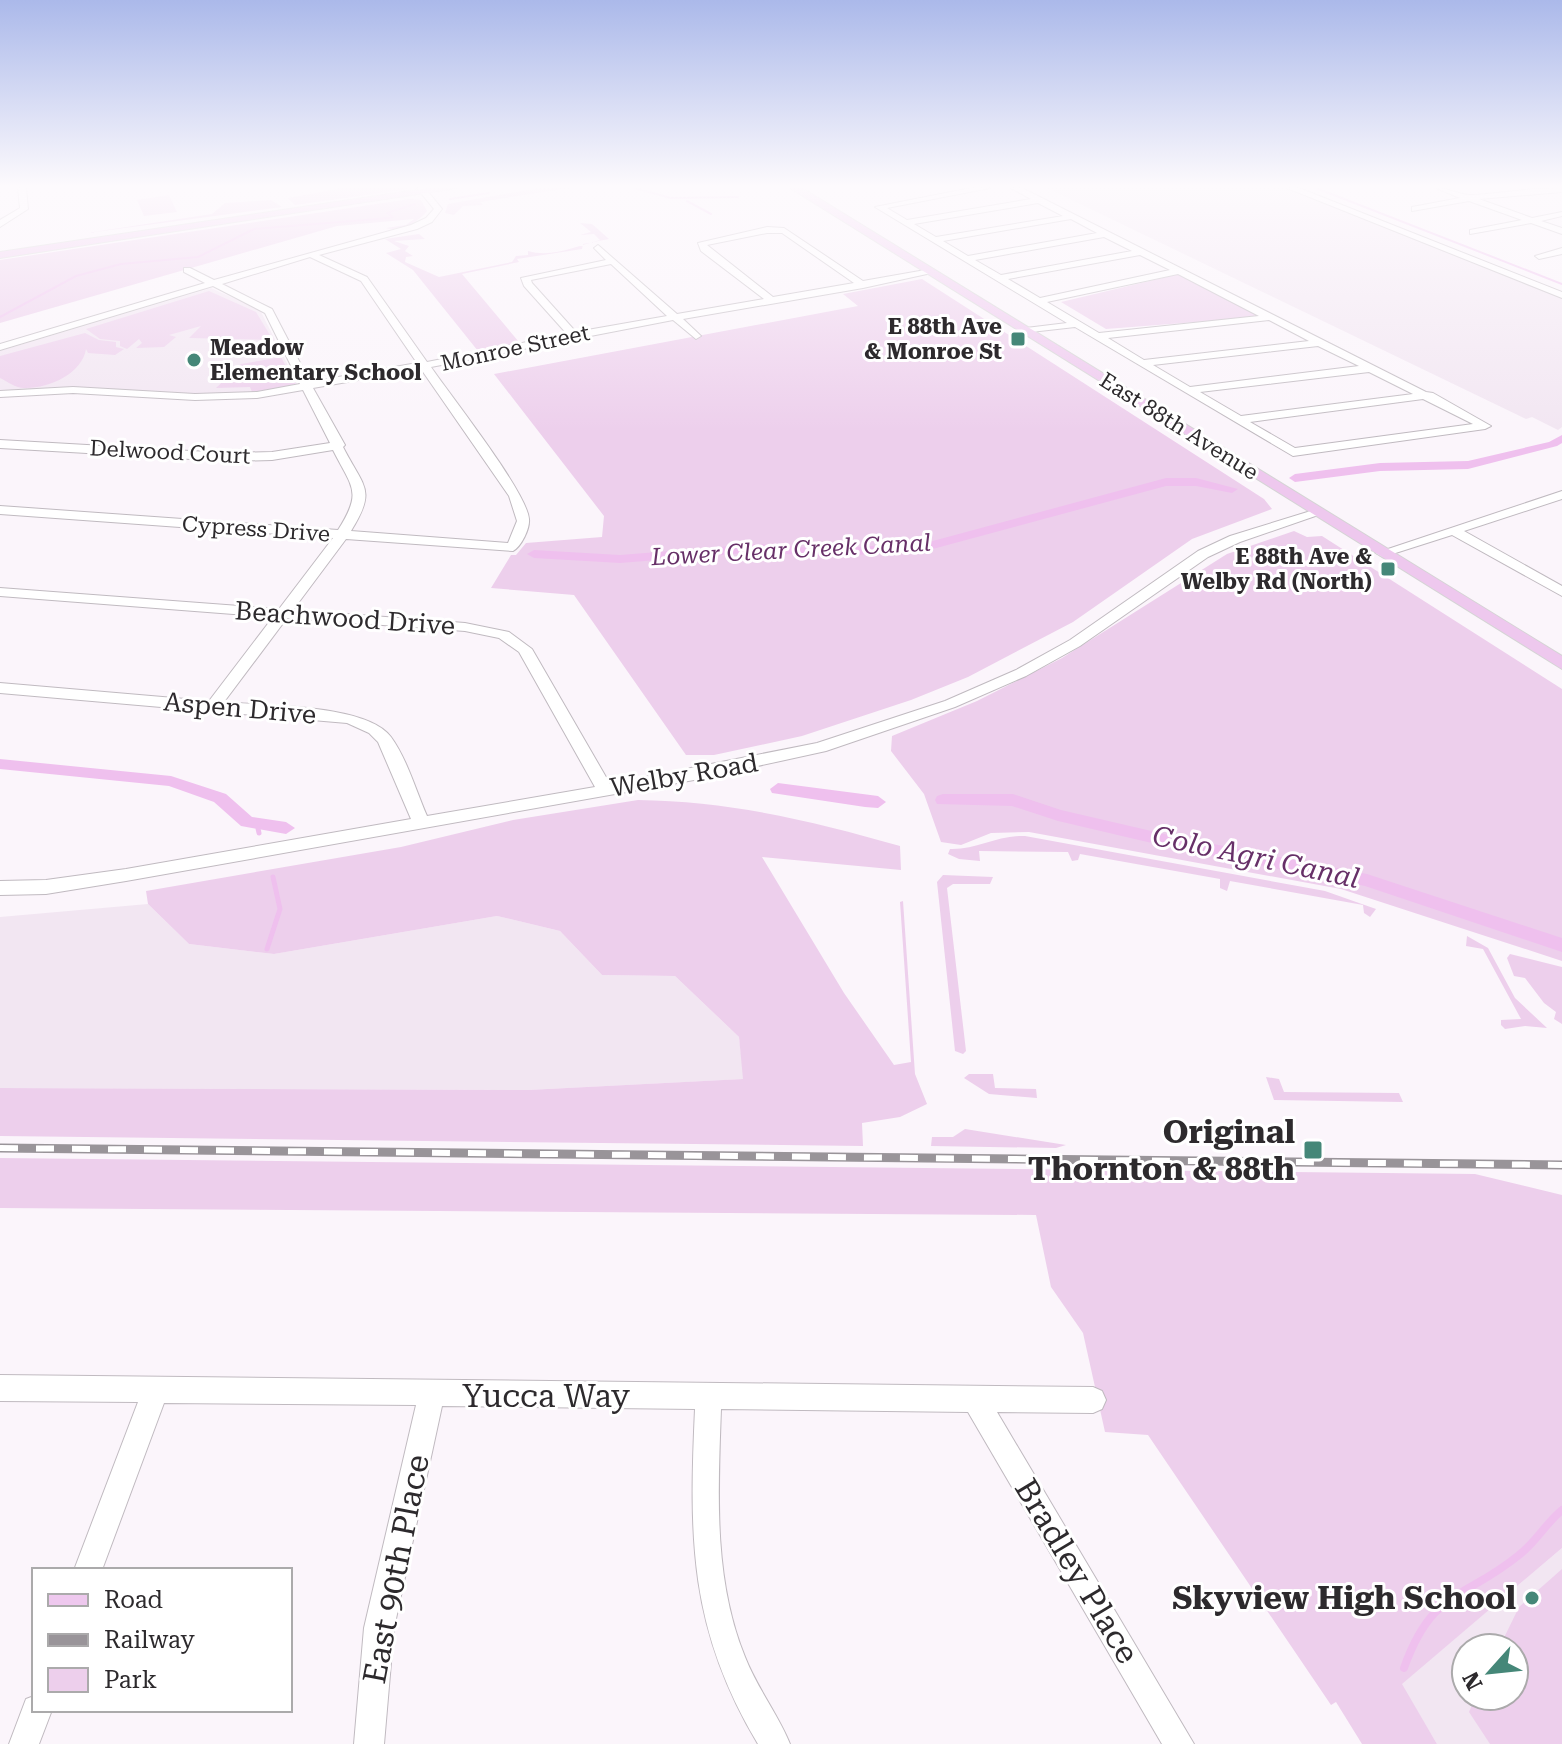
<svg xmlns="http://www.w3.org/2000/svg" width="1562" height="1744" font-family="'Roboto Serif',serif">
  <rect width="100%" height="100%" fill="#fbf5fb"/>
  <path fill="#f2e6f2" fill-rule="evenodd" d="M1047 188H1299L1562 292V427L1558 430 1532 417 1526 419Z
    M211 288 260 310 298 385 260 392 213 395 79 387 0 392V351Z
    M148 904 189 944 274 954 497 916 560 931 602 975 675 976 739 1037 744 1079 528 1090 0 1088V917Z
    M1562 1548V1744H1437L1401 1684ZM1466 1648H1514V1696H1466Z"/>
  <path fill="#edcfec" d="M343 188H408L409 189 295 205 288 198Z
    M569 188 480 202 483 205 463 206 454 215 445 213 448 204 533 189Z
    M169 195 177 212 144 216 137 200Z
    M410 199 421 200 427 211C418 223 399 232 386 228L406 225 414 219 337 226 0 323V260Z
    M271 200 282 207 87 233 212 214 225 203Z
    M580 223 592 224 609 239 583 244 582 249 517 259 519 262 462 274 524 348 482 356 413 270 386 253 401 249 385 239 419 234 425 239 394 241 409 246 405 251 413 256 406 257 405 262 439 277 512 262 516 256 528 255V251C553 258 576 246 600 240L594 234 580 235 591 232Z
    M1179 274 1261 317 1106 329 1061 302Z
    M922 279 1264 499 1272 509 1192 539 1073 622 968 677 911 700 802 736 714 755H686L574 595 491 588 511 555H516L526 543 602 537 604 516 494 374 858 306 843 294Z
    M209 291 256 312 273 340 189 338 201 326 169 335 176 337 164 347 136 348 142 343 139 339 127 349 120 346V341L100 339 86 329Z
    M85 333 99 340 116 342V347L124 349 115 355 88 353 86 349C82 374 48 389 24 388 16 388 8 382 0 378V356Z
    M281 357 296 385 252 392 250 387 216 388 241 364Z
    M1294 531 1307 537 1322 536 1562 689V961L1341 889 1029 832 991 833 961 845 941 842 924 794 891 751 892 736 977 701 1062 658 1227 554Z
    M638 800C729 801 813 821 900 846L901 870 762 857 844 993 894 1065 911 1062 900 902 903 901 915 1074 927 1104 900 1117 862 1123 863 1146 0 1136V1088L528 1090 743 1079 739 1037 675 976 602 975 560 931 497 916 274 954 189 944 148 904 146 891 401 847 513 820Z
    M1025 836 1325 891 1376 909 1370 917 1364 913 1363 905 1230 881 1227 891 1220 888V879L1080 854 1078 860 1072 861 1068 852 979 851 980 861 959 859 948 854 950 849C976 850 998 835 1025 836Z
    M943 875 993 877 990 884H953L947 888 966 1051 963 1054 955 1051 937 882Z
    M1467 936 1488 948 1515 998 1547 1028 1525 1026 1505 1029 1501 1025V1020L1521 1019 1483 949 1466 946Z
    M1510 954 1562 967V1024L1554 1019 1556 1012 1544 1003 1525 978 1514 976 1507 958Z
    M969 1074H993L995 1088 1036 1089 1037 1098 989 1094 964 1078Z
    M1266 1077 1279 1079 1284 1092 1399 1093 1403 1102 1274 1100Z
    M965 1129 1066 1145 1056 1148 931 1146 932 1137H953Z
    M0 1158 1475 1174 1562 1195V1548L1402 1684 1437 1744H1362L1336 1702 1331 1705 1148 1435 1105 1432 1083 1333 1051 1287 1036 1215 0 1208Z
    M1562 1569V1744H1490L1469 1712 1476 1696H1514V1648H1499L1519 1607Z"/>
  <g fill="none" stroke-linecap="round" stroke-linejoin="round">
    <path stroke="#efc0ee" stroke-width="2" d="M634 188 671 198 738 197
      M1316 188 1562 284
      M450 199 489 193
      M687 201 711 214
      M0 317 76 276 121 264 198 257 254 229 389 218 393 217 387 213 415 204"/>
    <path stroke="#efc0ee" stroke-width="5" d="M257 824 259 833
      M267 949 280 909 273 877"/>
    <path stroke="#efc0ee" stroke-width="8" d="M1404 1668C1432 1589 1464 1600 1519 1555 1536 1542 1546 1523 1562 1510"/>
    <path fill="#efc0ee" fill-rule="evenodd" d="M1562 435V443L1557 446 1468 469 1380 471 1295 482 1289 478 1295 474 1380 463 1468 461 1549 442Z
      M1166 478H1196L1238 489 1232 493 1196 486H1166L929 550 827 557 758 552 620 563 534 558 527 554 534 550 620 555 758 544 827 549 929 542Z
      M0 759 171 776 226 794 252 817 286 822 295 828 286 834 241 826 214 802 169 786 0 769Z
      M778 783 878 796 886 802 878 808 865 807 772 793 770 789Z
      M943 794H1013L1061 810 1173 836 1367 874 1562 938V952L1365 886 1173 848 1058 821 1012 806 937 804 935 800 937 796Z"/>
    <defs>
      <path id="minor" d="M18 188H26L28 209 0 227V220L20 208Z
        M417 188H425L442 209 432 222 417 229 319 255 367 277 427 362 567 334 524 286 521 278 606 260 594 248 598 245 677 314 764 299 701 251 698 243 767 227 784 228 863 281 931 269 936 272 863 288 683 319 701 336 696 339 673 320 431 367C450 395 527 492 529 519 530 529 521 547 513 551L346 539 293 610 465 623 509 632 532 649 610 784 817 743 945 701 1016 670 1070 640 1198 551 1230 536 1314 510 1324 513 1240 542 1208 557 1080 646 1026 676 955 707 826 751 694 780 126 881 46 894 0 895V881L46 880 126 869 411 819 378 742 369 733 347 723 0 693V683L209 701 273 617 0 596V588L279 609 333 538 0 514V506L338 530C363 491 352 488 333 450L272 460 226 461 0 448V440L226 453 272 452 330 443 303 390 257 398 195 400 73 393 0 397V391L73 387 195 394 257 392 300 384 265 313 213 286 0 350V344L205 283 184 272V268H190L214 280 411 225 426 218 434 209ZM767 233H782L854 283 773 297 707 245ZM310 257 361 281 417 363 310 382 272 309 222 284ZM611 264 667 316 576 332 532 283 531 280ZM421 369 509 496 517 521 508 543 351 531C377 489 364 488 343 447L345 445 313 388ZM287 618 465 631 499 638 519 652 595 787 427 816C416 791 407 759 391 737 367 704 264 706 224 702Z
        M971 188H990L887 208 907 220 1031 199 1011 188H1022L1426 392 1433 393 1491 426 1485 429 1293 456 1075 327 1022 333V329L1026 328 1067 323 875 207ZM1038 203 1063 216 936 237 914 224ZM1071 219 1097 233 968 256 943 241ZM1104 237 1132 251 1001 275 975 260ZM1140 255 1170 270 1040 298 1008 279ZM1178 274 1259 316 1099 333 1047 302ZM1269 320 1309 341 1144 360 1108 338ZM1318 346 1359 366 1190 387 1153 365ZM1369 372 1413 394 1241 416 1200 392ZM1423 399 1473 424 1295 448 1250 422Z
        M1287 188H1299L1562 292V298Z
        M1436 188C1449 188 1461 196 1473 195 1503 193 1532 188 1562 188V192L1479 199 1532 218 1562 212V216L1541 221 1562 228V234L1531 223 1470 234V230L1522 220 1469 201 1412 211V207L1460 198Z
        M1562 248V254L1539 259 1535 256Z
        M1562 491V499L1464 531 1562 586V596L1452 535 1383 557 1376 553Z
        M0 1375 1093 1387 1102 1391 1106 1400 1102 1409 1093 1413 997 1412 1194 1744H1162L968 1412 721 1409C718 1491 713 1579 745 1657 757 1688 778 1714 790 1744H758C689 1629 689 1538 695 1409L442 1406 394 1628 384 1744H354L364 1628 416 1405 164 1403 102 1570H74L138 1402 0 1401Z
        M34 1696V1710H52L39 1744H9L26 1699Z"/>
      <path id="major" d="M430 188H457L0 258V252Z
        M790 188H802L1562 656V669Z"/>
    </defs>
    <use href="#minor" stroke="#c0bac0" stroke-width="2"/>
    <use href="#major" stroke="#d5d4d5" stroke-width="2"/>
    <use href="#minor" fill="#fff" fill-rule="evenodd"/>
    <use href="#major" fill="#eec8ee" fill-rule="evenodd"/>
    <defs>
      <path id="rail" d="M0 1148 1562 1165"/>
    </defs>
    <use href="#rail" stroke="#999499" stroke-width="9"/>
    <use href="#rail" stroke="#fff" stroke-width="6" stroke-dasharray="18" stroke-linecap="butt"/>
  </g>
  <linearGradient id="sky" x2="0" y2="1"><stop stop-color="#abb9ea"/><stop offset="0.43" stop-color="#fdfafd"/><stop offset="1" stop-color="#fdfafd" stop-opacity="0"/></linearGradient>
  <rect width="1562" height="433" fill="url(#sky)"/>
  <g fill="#458778" stroke="#fff" stroke-width="3">
    <rect x="1010" y="331" width="16" height="16" rx="4"/>
    <circle cx="194" cy="360" r="8"/>
    <rect x="1380" y="561" width="16" height="16" rx="4"/>
    <rect x="1303" y="1140" width="20" height="20" rx="4"/>
    <circle cx="1532" cy="1598" r="8"/>
  </g>
  <g text-anchor="middle" dominant-baseline="central" stroke-width="6" stroke-linejoin="round" paint-order="stroke">
    <g font-size="22" font-weight="bold" fill="#2d2a2d" stroke="#fff" text-anchor="end">
      <text x="1002" y="326">E 88th Ave<tspan x="1002" dy="25">&amp; Monroe St</tspan></text>
      <text x="210" y="347" text-anchor="start">Meadow<tspan x="210" dy="25">Elementary School</tspan></text>
      <text x="1372" y="556">E 88th Ave &amp;<tspan x="1372" dy="25">Welby Rd (North)</tspan></text>
    </g>
    <g font-size="22" fill="#2d2a2d" stroke="#fff">
      <text transform="translate(515 348) rotate(-12)">Monroe Street</text>
      <text transform="translate(1179 426) rotate(32)">East 88th Avenue</text>
      <text transform="translate(170 452) rotate(3)">Delwood Court</text>
      <text transform="translate(256 529) rotate(4)">Cypress Drive</text>
    </g>
    <g font-size="24" font-style="italic" fill="#673068" stroke="#fff">
      <text transform="translate(791 550) rotate(-3)">Lower Clear Creek Canal</text>
    </g>
    <g font-size="26" fill="#2d2a2d" stroke="#fff">
      <text transform="translate(345 618) rotate(4)">Beachwood Drive</text>
      <text transform="translate(240 708) rotate(5)">Aspen Drive</text>
      <text transform="translate(684 775) rotate(-10)">Welby Road</text>
    </g>
    <g font-size="28" font-style="italic" fill="#673068" stroke="#fff">
      <text transform="translate(1256 857) rotate(12)">Colo Agri Canal</text>
    </g>
    <g font-size="32" font-weight="bold" fill="#2d2a2d" stroke="#fff" text-anchor="end">
      <text x="1295" y="1132">Original<tspan x="1295" dy="37">Thornton &amp; 88th</tspan></text>
      <text x="1516" y="1598">Skyview High School</text>
    </g>
    <g font-size="32" fill="#2d2a2d" stroke="#fff">
      <text x="546" y="1396">Yucca Way</text>
      <text transform="translate(396 1569) rotate(-79)">East 90th Place</text>
      <text transform="translate(1077 1571) rotate(59)">Bradley Place</text>
    </g>
  </g>
  <rect x="32" y="1568" width="260" height="144" fill="#ffffff" stroke="#abaaab" stroke-width="2"/>
  <rect x="48" y="1594" width="40" height="12" fill="#eec8ee" stroke="#abaaab" stroke-width="2"/>
  <text x="104" y="1608" font-size="24" fill="#2d2a2d">Road</text>
  <rect x="48" y="1634" width="40" height="12" fill="#999499" stroke="#abaaab" stroke-width="2"/>
  <text x="104" y="1648" font-size="24" fill="#2d2a2d">Railway</text>
  <rect x="48" y="1668" width="40" height="24" fill="#edcfec" stroke="#abaaab" stroke-width="2"/>
  <text x="104" y="1688" font-size="24" fill="#2d2a2d">Park</text>
  <g transform="translate(1490 1672) rotate(243)"><circle r="38" fill="#ffffff" stroke="#abaaab" stroke-width="2"/>
  <path d="M0-6L14 30L0 20L-14 30Z" fill="#458778"/>
  <text y="-12" font-size="22" font-weight="bold" text-anchor="middle" fill="#2d2a2d">N</text>
  </g>
</svg>
